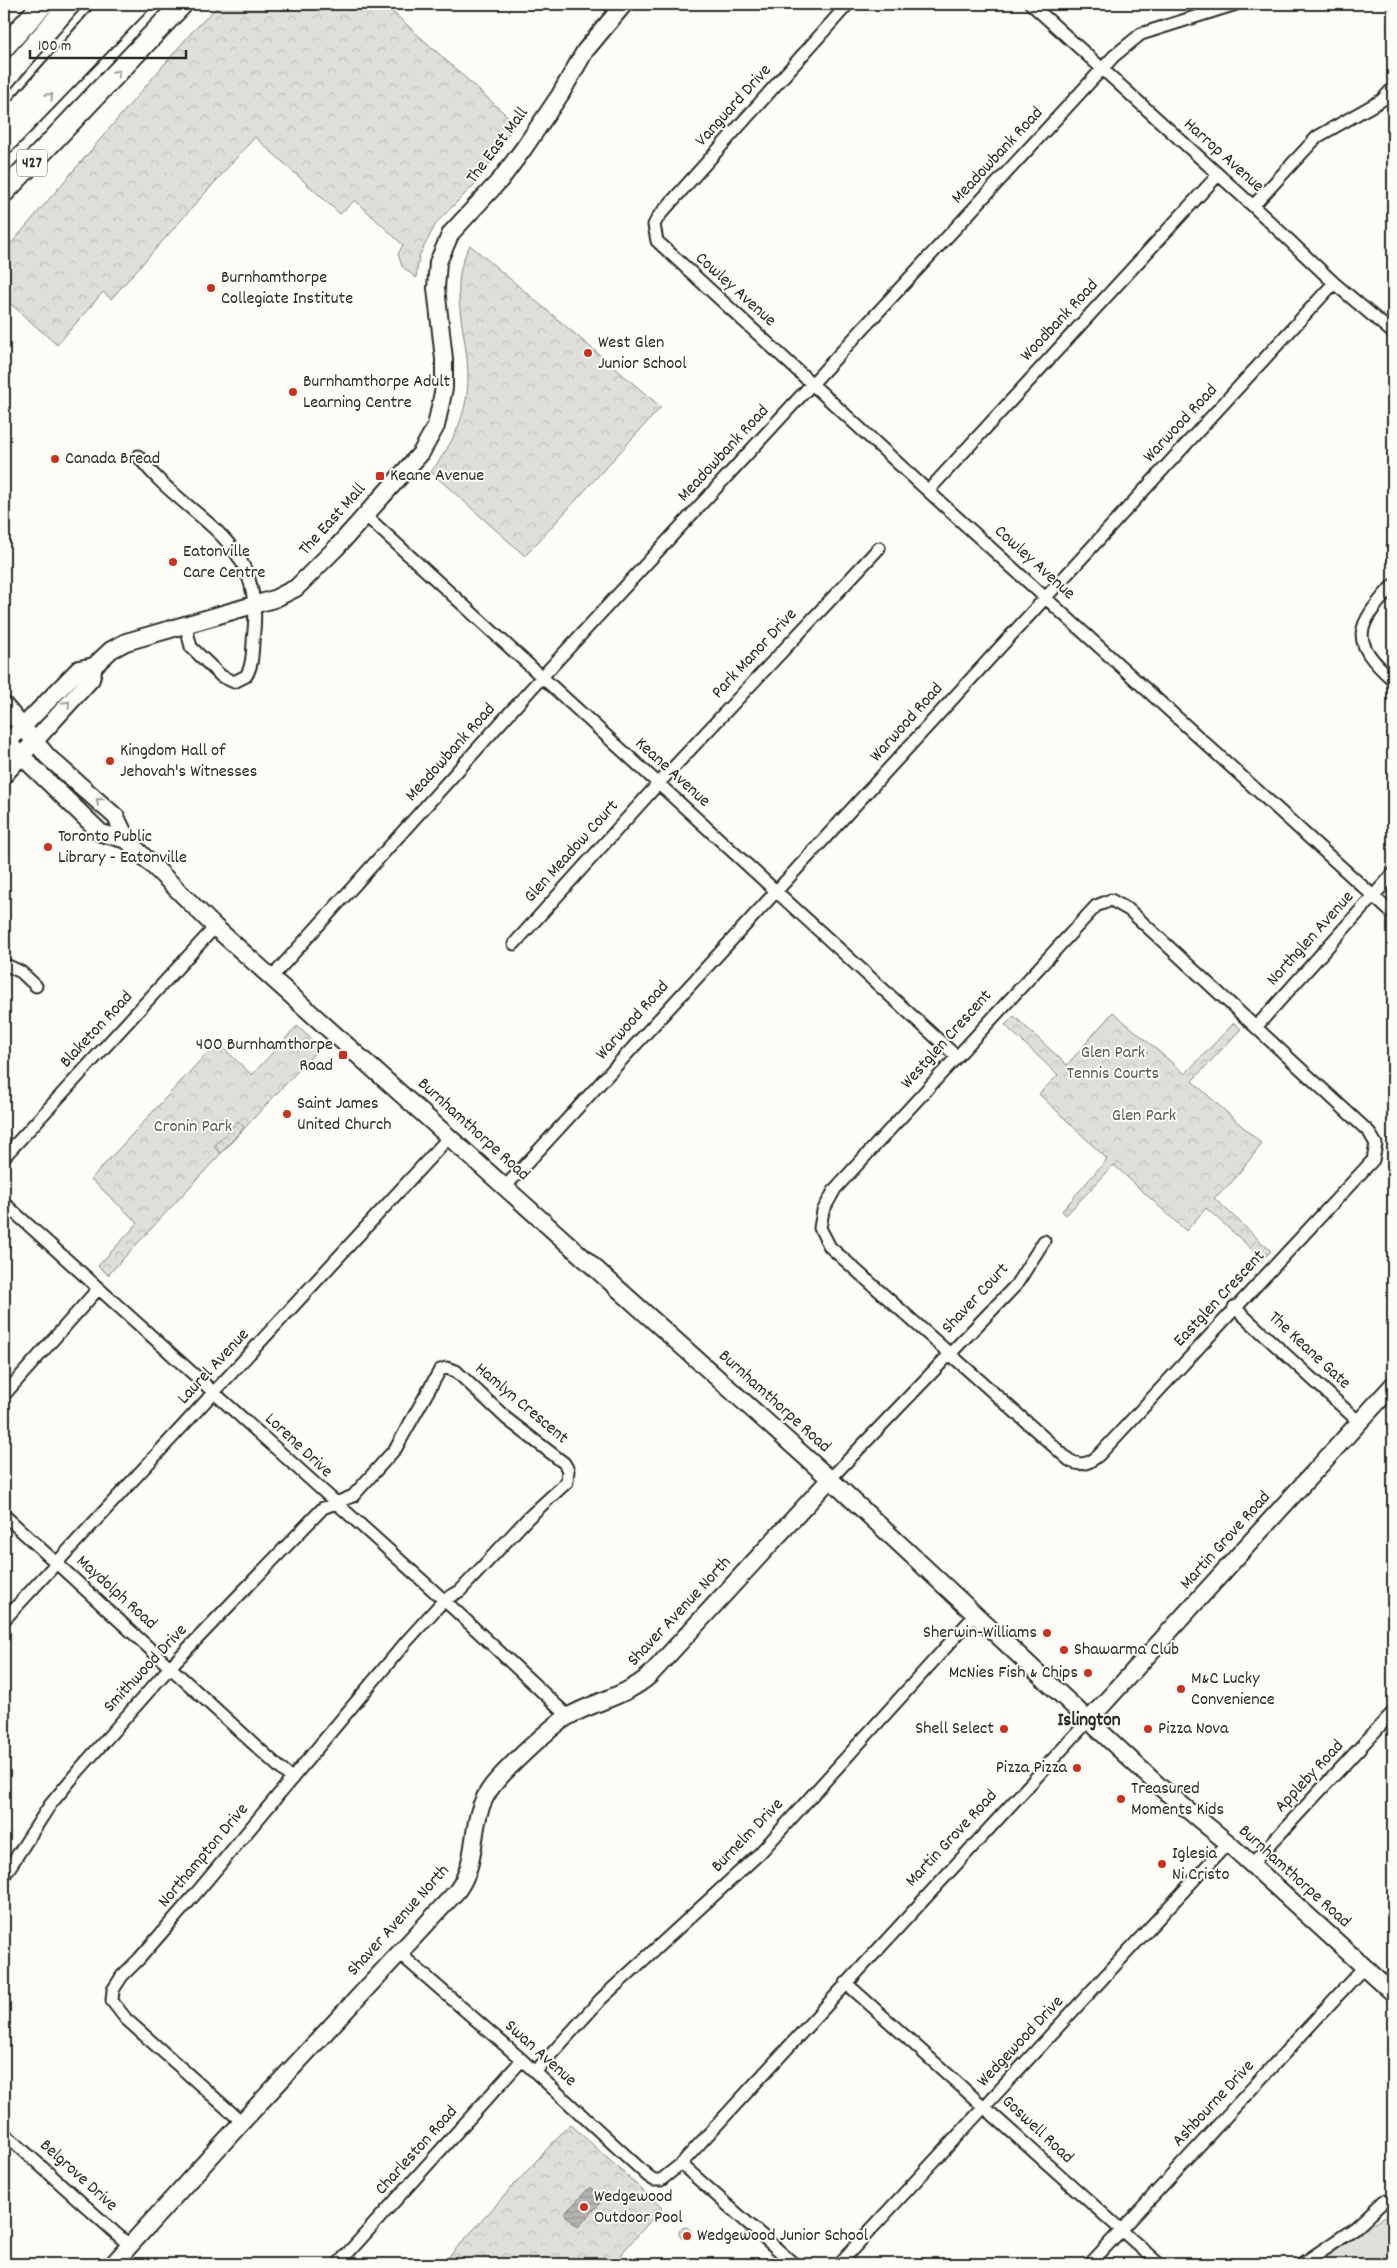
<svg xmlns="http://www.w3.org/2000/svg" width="1397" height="2268" font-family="Dekko,sans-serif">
  <defs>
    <pattern id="park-crowns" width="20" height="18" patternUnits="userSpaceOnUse" patternTransform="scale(1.25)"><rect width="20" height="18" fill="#dfdeda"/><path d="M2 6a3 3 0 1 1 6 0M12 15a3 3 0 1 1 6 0" fill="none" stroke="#c0bfbb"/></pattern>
    <pattern id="garden-dots" width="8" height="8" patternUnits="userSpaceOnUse" patternTransform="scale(1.25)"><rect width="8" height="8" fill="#dfdeda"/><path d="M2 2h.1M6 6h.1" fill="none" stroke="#c0bfbb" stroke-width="1.8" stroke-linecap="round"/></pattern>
    <pattern id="water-rules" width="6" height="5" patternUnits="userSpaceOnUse" patternTransform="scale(1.25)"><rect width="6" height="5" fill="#b5b4b1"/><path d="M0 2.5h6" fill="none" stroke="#939390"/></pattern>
  </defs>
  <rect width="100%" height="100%" fill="#fdfcf7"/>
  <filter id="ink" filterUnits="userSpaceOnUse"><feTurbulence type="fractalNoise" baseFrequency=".02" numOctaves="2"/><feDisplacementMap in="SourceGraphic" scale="10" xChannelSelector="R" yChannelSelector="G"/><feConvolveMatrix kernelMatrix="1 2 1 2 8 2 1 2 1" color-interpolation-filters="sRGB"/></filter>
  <g filter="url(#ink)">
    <path fill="#dfdeda" stroke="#858482" d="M1393 2212V2264H1314L1382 2218Z"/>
    <path fill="url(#park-crowns)" stroke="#858482" d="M220 4H384L515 123 480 179 437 222 419 256 416 278 402 266 398 254 403 245 355 200 340 214 255 137 111 299 103 292 57 345 4 298V252L191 33Z
      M470 245 661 407 525 556 431 472C453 443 468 414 468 377 468 333 446 286 470 245Z
      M1113 1012 1185 1074 1234 1023 1241 1029 1192 1081 1262 1144 1231 1183 1214 1198 1271 1251 1263 1259 1206 1208 1186 1231 1114 1165 1066 1215 1062 1211 1107 1159 1039 1094 1058 1075 1005 1025 1014 1016 1067 1065Z
      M297 1026 320 1047 108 1275 98 1266 138 1223 91 1179 217 1042 252 1075Z
      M570 2124 662 2208 612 2264H442Z
      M679 2233a6 6 0 1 1 12 0a6 6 0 1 1-12 0Z"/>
    <path fill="url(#garden-dots)" stroke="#858482" d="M238 1121 244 1127 221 1153 214 1147Z"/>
    <path fill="url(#water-rules)" stroke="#7e7d7b" d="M590 2187 604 2199 578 2227 564 2214Z"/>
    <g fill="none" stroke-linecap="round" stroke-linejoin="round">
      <defs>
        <path id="street" d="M848 4 658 217 654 225 657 241 928 491 1393 914
          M1031 4 1253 206 1334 283 1393 333
          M1253 206 1317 137 1382 100 1393 88
          M138 456C187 521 263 535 254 631 252 645 254 664 246 676L234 682 221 676 191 647 185 623
          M928 491 1218 175
          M365 515 956 1056
          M1393 585C1356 627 1348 640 1393 680
          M1111 900 1129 910 1369 1132 1376 1144 1373 1160 1099 1455C1089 1464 1080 1467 1069 1460L830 1247 820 1228 823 1211 835 1189 1096 906Z
          M514 944 658 784 879 548
          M4 964 21 972 36 986
          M272 977 541 678 1114 56 1141 34 1236 4
          M1256 1027 1393 874
          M4 1157 215 927
          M506 1186 1334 283
          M4 1203 456 1611 568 1716
          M1234 1307 1359 1422
          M4 1395 98 1289
          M830 1479 1016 1285 1044 1241
          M4 1515 292 1779
          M4 1620 450 1136
          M1251 1865 1393 1712
          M4 1876 50 1805 79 1770 171 1666 323 1508 353 1496 396 1448 440 1370 446 1368 456 1371 507 1419 564 1463 568 1470 567 1482 528 1518 460 1591 444 1600 406 1642 198 1891 139 1959 122 1976 113 1990 112 2001 126 2019 242 2122
          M399 1953 522 2060 648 2176 654 2180H661L681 2164 1088 1721
          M846 1983 1159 2264
          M535 2072 601 1999 760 1853 975 1615
          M4 2133 130 2246
          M681 2164 794 2264
          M338 2264 522 2060
          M839 2264 1228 1843
          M1090 2264 1364 1967
          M1302 2264 1355 2228 1384 2201"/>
        <path id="secondary" d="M4 705 48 757 116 817 127 840 215 927 830 1479 1160 1787 1228 1843 1393 1993
          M4 739 101 833 127 840
          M4 746 79 669 94 666 111 650 126 642 274 599 296 588 337 547 421 453 436 426 444 388V359L436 288 438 262 451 233 501 179 524 148 560 95 585 51 624 4
          M4 775 91 679 94 666
          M1088 1721 1393 1385
          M113 2264 242 2122 457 1891C482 1857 466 1819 493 1785 506 1769 552 1725 569 1716 596 1701 627 1696 650 1675L830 1479"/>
        <path id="highway" d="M4 47 43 4
          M4 80 70 4
          M8 121 111 4
          M4 144 139 4
          M4 192 182 4"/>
      </defs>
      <use href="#street" stroke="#2b2b2b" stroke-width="15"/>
      <use href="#secondary" stroke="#2b2b2b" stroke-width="20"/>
      <use href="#highway" stroke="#2b2b2b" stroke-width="24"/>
      <use href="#street" stroke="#fdfcf7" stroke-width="11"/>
      <use href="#secondary" stroke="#fdfcf7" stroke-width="16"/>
      <use href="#highway" stroke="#fdfcf7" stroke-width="20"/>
    </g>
    <defs><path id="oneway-chevron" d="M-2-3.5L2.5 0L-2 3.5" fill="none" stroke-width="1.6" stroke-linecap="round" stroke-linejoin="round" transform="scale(1.25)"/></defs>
    <g stroke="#9e9e9b">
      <use href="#oneway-chevron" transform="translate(117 73) rotate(-47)"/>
      <use href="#oneway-chevron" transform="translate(50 96) rotate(-46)"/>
      <use href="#oneway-chevron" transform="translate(67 704) rotate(-47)"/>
      <use href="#oneway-chevron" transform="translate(99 801) rotate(-139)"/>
    </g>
  </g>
  <g fill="#c8321e" stroke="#fdfcf7" stroke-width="2">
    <circle cx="211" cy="288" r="5"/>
    <circle cx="588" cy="353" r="5"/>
    <circle cx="293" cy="392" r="5"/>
    <circle cx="55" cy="459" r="5"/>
    <rect x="375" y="471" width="10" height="10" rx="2.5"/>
    <circle cx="173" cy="562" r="5"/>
    <circle cx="110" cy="761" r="5"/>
    <circle cx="48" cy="847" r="5"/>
    <rect x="338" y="1050" width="10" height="10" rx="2.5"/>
    <circle cx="287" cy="1114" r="5"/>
    <circle cx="1047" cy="1633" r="5"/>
    <circle cx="1064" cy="1650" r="5"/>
    <circle cx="1088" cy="1673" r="5"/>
    <circle cx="1181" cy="1689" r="5"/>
    <circle cx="1004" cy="1729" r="5"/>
    <circle cx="1148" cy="1729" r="5"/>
    <circle cx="1077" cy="1768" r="5"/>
    <circle cx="1121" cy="1799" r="5"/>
    <circle cx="1162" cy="1864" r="5"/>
    <circle cx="584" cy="2207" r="5"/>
    <circle cx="687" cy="2236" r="5"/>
  </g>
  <g text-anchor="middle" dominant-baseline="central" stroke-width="4" stroke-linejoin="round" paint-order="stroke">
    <rect fill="#fdfcf7" stroke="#6a6a68" stroke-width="1" x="17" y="149.5" width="30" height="27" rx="4"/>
    <g font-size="16" font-weight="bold" fill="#2b2b2b">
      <text x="32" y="163">427</text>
    </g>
    <g font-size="18" fill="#2b2b2b" stroke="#fdfcf7">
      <text transform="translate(734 106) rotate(-48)">Vanguard Drive</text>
      <text transform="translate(498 146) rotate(-53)">The East Mall</text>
      <text transform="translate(998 156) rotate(-47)">Meadowbank Road</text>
      <text transform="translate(1223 156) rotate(42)">Harrop Avenue</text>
      <text transform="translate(735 290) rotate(42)">Cowley Avenue</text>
      <text transform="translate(1060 321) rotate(-47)">Woodbank Road</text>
      <text transform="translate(1181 424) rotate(-47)">Warwood Road</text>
      <text transform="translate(724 454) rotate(-47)">Meadowbank Road</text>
      <text transform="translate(333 520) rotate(-48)">The East Mall</text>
      <text transform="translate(1034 563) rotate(42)">Cowley Avenue</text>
      <text transform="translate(755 654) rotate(-47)">Park Manor Drive</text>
      <text transform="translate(907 723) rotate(-48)">Warwood Road</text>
      <text transform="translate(451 753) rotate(-48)">Meadowbank Road</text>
      <text transform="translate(672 773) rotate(42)">Keane Avenue</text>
      <text transform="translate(572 852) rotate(-48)">Glen Meadow Court</text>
      <text transform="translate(1311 939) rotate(-48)">Northglen Avenue</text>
      <text transform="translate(633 1021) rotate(-48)">Warwood Road</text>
      <text transform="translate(97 1030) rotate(-47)">Blaketon Road</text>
      <text transform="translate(947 1040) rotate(-48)">Westglen Crescent</text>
      <text transform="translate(473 1130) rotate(42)">Burnhamthorpe Road</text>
      <text transform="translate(976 1299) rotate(-47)">Shaver Court</text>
      <text transform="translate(1220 1299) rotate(-47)">Eastglen Crescent</text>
      <text transform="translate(1309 1351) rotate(43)">The Keane Gate</text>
      <text transform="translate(214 1367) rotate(-47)">Laurel Avenue</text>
      <text transform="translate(774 1402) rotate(42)">Burnhamthorpe Road</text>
      <text transform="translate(521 1404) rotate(40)">Hamlyn Crescent</text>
      <text transform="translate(298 1446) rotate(43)">Lorene Drive</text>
      <text transform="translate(1226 1541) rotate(-48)">Martin Grove Road</text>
      <text transform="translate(116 1593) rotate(42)">Maydolph Road</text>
      <text transform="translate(680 1612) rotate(-47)">Shaver Avenue North</text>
      <text transform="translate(146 1669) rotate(-47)">Smithwood Drive</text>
      <text transform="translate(1310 1777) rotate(-47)">Appleby Road</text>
      <text transform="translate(748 1836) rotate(-46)">Burnelm Drive</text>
      <text transform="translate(952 1839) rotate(-47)">Martin Grove Road</text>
      <text transform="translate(204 1856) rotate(-50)">Northampton Drive</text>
      <text transform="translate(1294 1877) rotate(42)">Burnhamthorpe Road</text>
      <text transform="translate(399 1921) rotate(-48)">Shaver Avenue North</text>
      <text transform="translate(1021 2042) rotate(-47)">Wedgewood Drive</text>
      <text transform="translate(540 2054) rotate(42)">Swan Avenue</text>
      <text transform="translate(1214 2104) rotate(-47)">Ashbourne Drive</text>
      <text transform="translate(1037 2130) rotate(43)">Goswell Road</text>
      <text transform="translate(417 2151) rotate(-48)">Charleston Road</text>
      <text transform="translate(78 2176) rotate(42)">Belgrove Drive</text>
    </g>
    <g font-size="18" fill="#2b2b2b" stroke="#fdfcf7" text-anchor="start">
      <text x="221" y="278">Burnhamthorpe<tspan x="221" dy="21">Collegiate Institute</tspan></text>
      <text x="598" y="343">West Glen<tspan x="598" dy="21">Junior School</tspan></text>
      <text x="303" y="382">Burnhamthorpe Adult<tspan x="303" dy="21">Learning Centre</tspan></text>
      <text x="65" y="459">Canada Bread</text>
      <text x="390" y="476">Keane Avenue</text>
      <text x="183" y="552">Eatonville<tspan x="183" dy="21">Care Centre</tspan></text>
      <text x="120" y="751">Kingdom Hall of<tspan x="120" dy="21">Jehovah's Witnesses</tspan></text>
      <text x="58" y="837">Toronto Public<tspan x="58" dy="21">Library - Eatonville</tspan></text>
      <text x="333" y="1045" text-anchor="end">400 Burnhamthorpe<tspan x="333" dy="21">Road</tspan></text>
      <text x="297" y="1104">Saint James<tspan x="297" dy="21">United Church</tspan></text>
      <text x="1037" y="1633" text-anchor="end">Sherwin-Williams</text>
      <text x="1074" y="1650">Shawarma Club</text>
      <text x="1078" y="1673" text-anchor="end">McNies Fish &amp; Chips</text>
      <text x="1191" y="1679">M&amp;C Lucky<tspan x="1191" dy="21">Convenience</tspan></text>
      <text x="994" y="1729" text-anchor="end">Shell Select</text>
      <text x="1158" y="1729">Pizza Nova</text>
      <text x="1067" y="1768" text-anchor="end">Pizza Pizza</text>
      <text x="1131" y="1789">Treasured<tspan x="1131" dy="21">Moments Kids</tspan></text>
      <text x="1172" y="1854">Iglesia<tspan x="1172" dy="21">Ni Cristo</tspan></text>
      <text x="594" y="2197">Wedgewood<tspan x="594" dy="21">Outdoor Pool</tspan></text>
      <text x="697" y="2236">Wedgewood Junior School</text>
    </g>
    <g font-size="18" fill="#585857" stroke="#fdfcf7">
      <text x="1113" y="1053">Glen Park<tspan x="1113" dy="21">Tennis Courts</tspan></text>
      <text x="1144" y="1116">Glen Park</text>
      <text x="193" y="1127">Cronin Park</text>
    </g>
    <g font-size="19" font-weight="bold" fill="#2b2b2b" stroke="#fdfcf7">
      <text x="1089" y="1721">Islington</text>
    </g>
  </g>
  <rect width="1397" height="2268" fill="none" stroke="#fdfcf7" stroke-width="20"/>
  <rect x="10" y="10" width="1377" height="2248" fill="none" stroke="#2b2b2b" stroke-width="2" filter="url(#ink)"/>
  <path d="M30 50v8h156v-8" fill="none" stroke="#2b2b2b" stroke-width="2.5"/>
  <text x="38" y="50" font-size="15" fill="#2b2b2b" stroke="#fdfcf7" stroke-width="4" paint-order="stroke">100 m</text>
</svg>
